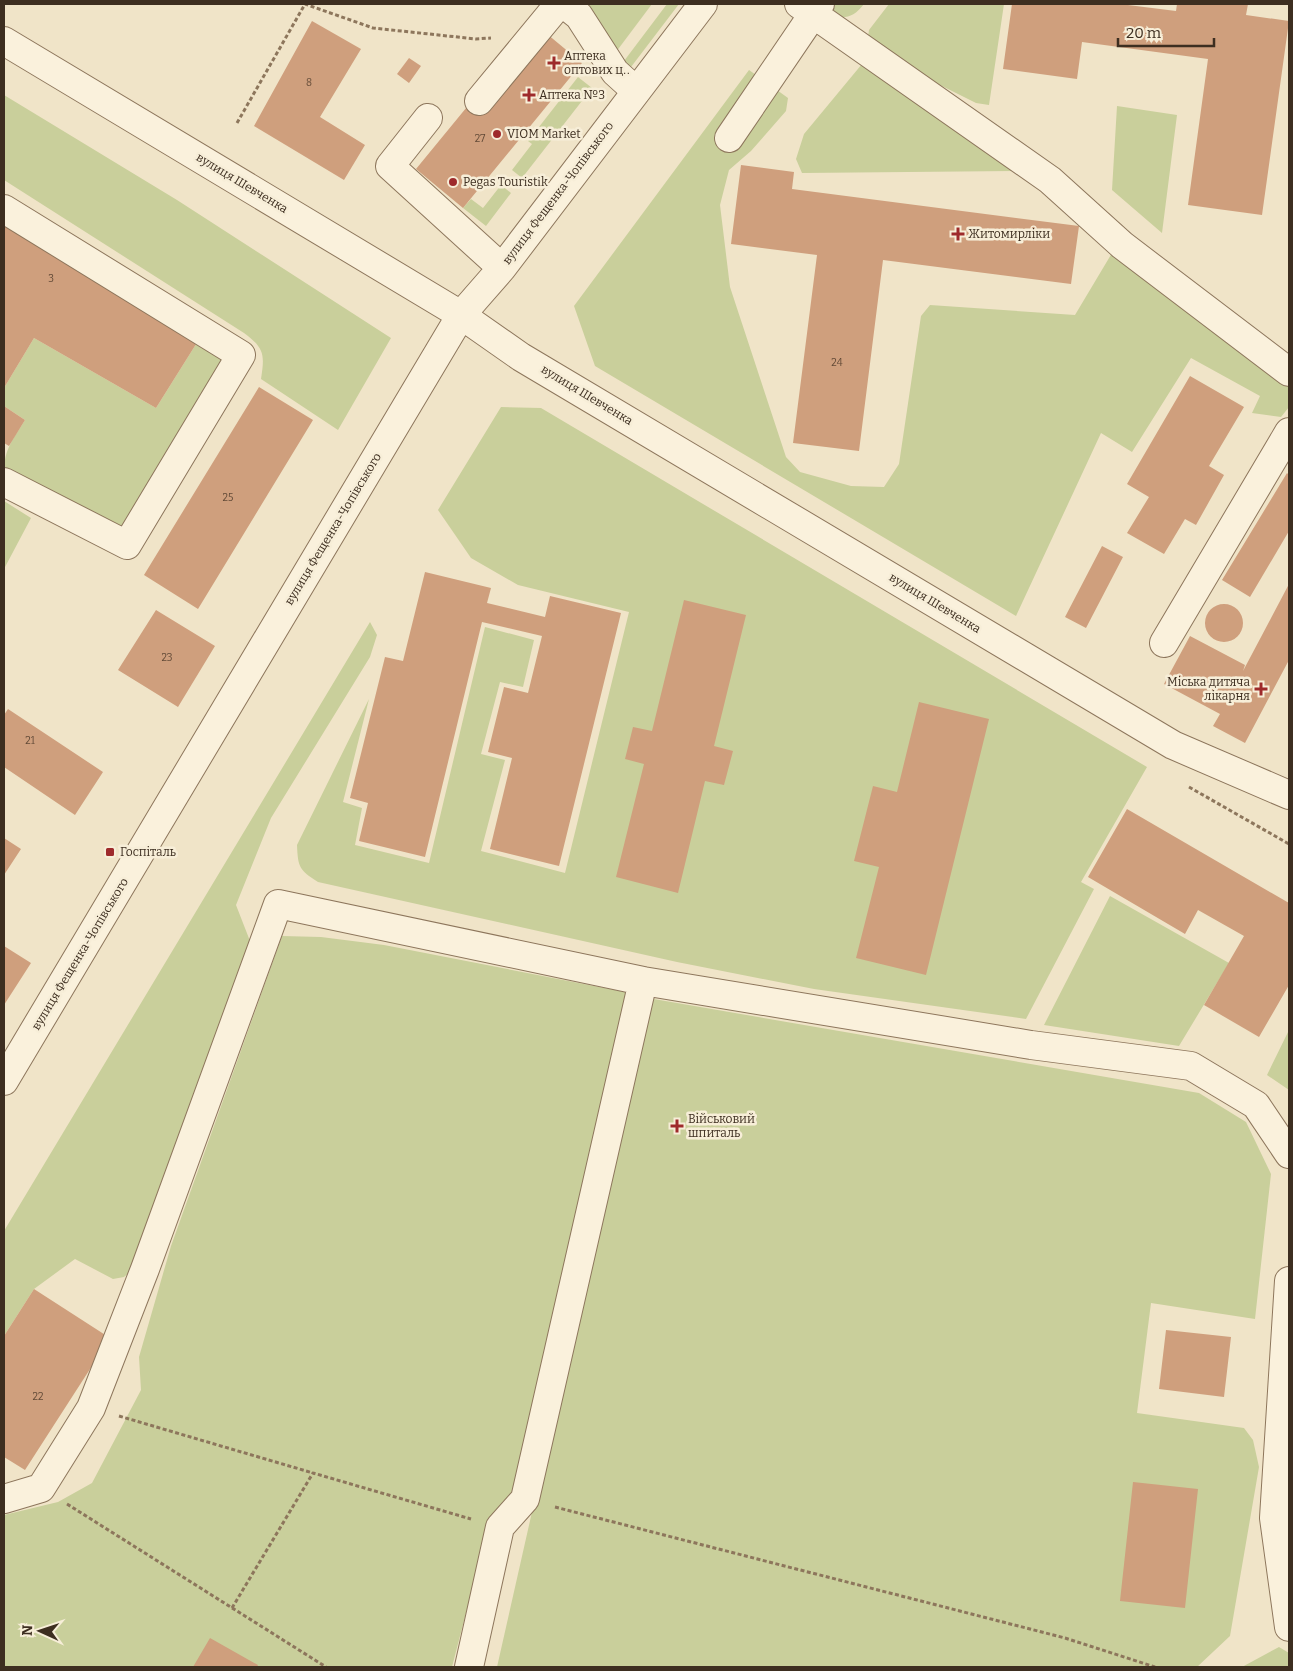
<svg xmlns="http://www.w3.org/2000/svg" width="1293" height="1671" font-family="Bitter,serif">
  <rect width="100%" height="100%" fill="#f0e4c8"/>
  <path fill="#c9cf9b" d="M578 4H652L616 52Z
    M667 4H679L631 67 624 61Z
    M812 4H864C847 27 830 15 812 4Z
    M889 4H1004L989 105 976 103 872 51 867 44 869 30Z
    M862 64 1014 171 802 173 796 159 804 134Z
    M749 70 788 98 786 111 751 151 729 170 720 205 730 287 786 457 800 472 851 486 884 487 899 464 921 316 930 305 1075 315 1115 248 1289 384V407L1281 417 1252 413 1260 396 1191 358 1132 452 1101 433 1016 616 595 366 574 306Z
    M578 77 592 88 522 178 512 170 532 144 528 141Z
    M4 95 177 200 391 338 338 430 261 379C265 354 264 348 244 333L4 180Z
    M1117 106 1177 115 1162 233 1112 190Z
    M501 185 511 193 486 226 463 208 471 199 483 208Z
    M34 338 156 408 198 341 233 357 123 534 4 471C4 449 14 438 25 420L4 406V388Z
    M501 407 541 408 1147 767 1081 882 1094 889 1026 1019 814 989 677 962 318 882C299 870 298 867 297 845L369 699 343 802 362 808 355 845 429 863 485 627 534 640 523 687 500 682 481 754 505 760 481 851 565 873 629 612 518 585 471 558 438 510Z
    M4 501 31 518 4 569Z
    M370 622 377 635 370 657 271 818 236 905 250 941 136 1267 124 1277 113 1279 75 1259 34 1289 4 1336V1231Z
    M1110 896 1229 963 1179 1046 1044 1025Z
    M282 936 321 937 384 945 630 993 521 1495 505 1503 491 1516 452 1667H4V1515L58 1502 92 1483 141 1390 139 1357 171 1246Z
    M648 998 1199 1093 1246 1122 1271 1174 1255 1319 1151 1303 1137 1413 1244 1428 1253 1440 1259 1467 1230 1636 1197 1667H497Z
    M1289 1030V1090L1267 1075Z
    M1279 1647 1289 1653V1667H1242Z"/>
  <path fill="#cf9f7d" d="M1012 4H1120L1176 11 1177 4H1248L1246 15 1289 21 1262 215 1188 205 1208 59 1082 42 1077 79 1003 69Z
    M312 21 361 49 320 117 365 145 344 180 254 126Z
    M535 24 582 63 463 208 416 169Z
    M409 58 421 66 409 83 397 74Z
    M741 165 794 172 792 189 1079 226 1071 284 883 260 859 451 793 443 817 255 731 244Z
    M4 220 198 341 156 408 34 338 4 388Z
    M1190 376 1244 407 1209 466 1224 475 1196 525 1185 519 1164 554 1127 533 1149 497 1127 484Z
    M259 387 313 420 198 609 144 575Z
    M4 406 25 420 9 446 4 443Z
    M1287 473 1289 475V531L1250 597 1222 580Z
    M1102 546 1123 557 1086 628 1065 617Z
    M425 572 491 588 487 603 545 617 550 596 621 613 559 866 490 849 512 758 488 752 504 687 528 693 542 636 482 622 425 857 359 841 368 803 350 798 385 657 403 661Z
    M1289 584V660L1245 743 1213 726 1220 714 1164 684 1190 636 1245 665 1243 671Z
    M684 600 746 615 714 746 733 751 724 785 705 781 678 893 616 877 644 764 625 759 633 727 652 731Z
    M1205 623a19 19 0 1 1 38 0a19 19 0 1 1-38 0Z
    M156 610 215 646 178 707 118 670Z
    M919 702 989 719 926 975 856 958 879 867 854 861 873 786 897 792Z
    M8 709 103 772 75 815 4 767V715Z
    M1127 809 1289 903V985L1259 1037 1204 1005 1244 936 1198 910 1185 934 1088 877Z
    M4 838 21 849 4 875Z
    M4 946 31 963 4 1005Z
    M34 1289 110 1338 25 1470 4 1457V1336Z
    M1166 1330 1231 1337 1224 1397 1159 1389Z
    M1133 1482 1198 1489 1185 1608 1120 1601Z
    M210 1638 258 1665 257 1667H193Z"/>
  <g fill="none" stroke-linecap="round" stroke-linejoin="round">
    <defs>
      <path id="minor" d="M564 4 579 16 615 72 636 91
        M799 4 1050 180 1122 245 1289 372
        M4 41 461 315 521 357 1173 745 1289 795
        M479 101 559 4
        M428 118 390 166 502 268
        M729 138 820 4
        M4 209 241 355 127 545 4 482
        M1164 643 1289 432
        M4 1081 461 315 502 268 703 4
        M1289 1281 1274 1518 1289 1627
        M4 1499 41 1488 91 1408 145 1269 278 904 643 981 1031 1045 1191 1066 1256 1105 1289 1154
        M469 1667 500 1527 525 1499 643 981"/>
    </defs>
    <use href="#minor" stroke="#8d765c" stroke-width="30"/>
    <path stroke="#8d765c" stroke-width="3" stroke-dasharray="4 2.5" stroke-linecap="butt" d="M237 123 305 4 373 28 476 39 491 38
      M1189 787 1289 844
      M119 1416 313 1473
      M67 1504 326 1667
      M555 1507 1065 1638 1155 1667
      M232 1608 313 1473 471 1519"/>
    <use href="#minor" stroke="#faf1dc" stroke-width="28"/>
  </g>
  <g fill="#9e2a2b" stroke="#f7eed8" stroke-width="2">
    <path d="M551.5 55.5h5v5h5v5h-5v5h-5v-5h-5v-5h5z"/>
    <path d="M526.5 87.5h5v5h5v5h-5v5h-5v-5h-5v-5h5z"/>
    <circle cx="497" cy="134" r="5"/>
    <circle cx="453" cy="182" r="5"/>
    <path d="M955.5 226.5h5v5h5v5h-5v5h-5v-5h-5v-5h5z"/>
    <path d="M1258.5 681.5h5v5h5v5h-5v5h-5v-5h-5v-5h5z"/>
    <rect x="105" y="847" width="10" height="10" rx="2.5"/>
    <path d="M674.5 1118.5h5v5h5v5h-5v5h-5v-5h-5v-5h5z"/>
  </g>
  <g text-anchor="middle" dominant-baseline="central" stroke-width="5" stroke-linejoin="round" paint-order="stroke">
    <g font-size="10" fill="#624a37">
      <text x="309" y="83">8</text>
      <text x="480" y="139">27</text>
      <text x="51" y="279">3</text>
      <text x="837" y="363">24</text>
      <text x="228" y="498">25</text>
      <text x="167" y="658">23</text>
      <text x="30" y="741">21</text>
      <text x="38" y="1397">22</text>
    </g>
    <g font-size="12" fill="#3d2e20" stroke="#f7eed8" text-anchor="start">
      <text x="564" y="56">Аптека<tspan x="564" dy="14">оптових ц‥</tspan></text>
      <text x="539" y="95">Аптека №3</text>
      <text x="507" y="134">VIOM Market</text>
      <text x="463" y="182">Pegas Touristik</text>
      <text x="968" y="234">Житомирліки</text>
      <text x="1250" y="682" text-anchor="end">Міська дитяча<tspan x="1250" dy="14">лікарня</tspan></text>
      <text x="120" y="852">Госпіталь</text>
      <text x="688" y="1119">Військовий<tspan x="688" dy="14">шпиталь</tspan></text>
    </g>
    <g font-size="12" fill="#3d2e20" stroke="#f7eed8">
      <text transform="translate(242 183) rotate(31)">вулиця Шевченка</text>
      <text transform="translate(558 193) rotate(-53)">вулиця Фещенка-Чопівського</text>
      <text transform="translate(587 395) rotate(31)">вулиця Шевченка</text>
      <text transform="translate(333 529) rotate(-59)">вулиця Фещенка-Чопівського</text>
      <text transform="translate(935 603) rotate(31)">вулиця Шевченка</text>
      <text transform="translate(80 954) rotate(-59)">вулиця Фещенка-Чопівського</text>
    </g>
  </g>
  <rect width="1293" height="1671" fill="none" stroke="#3d2e20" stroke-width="10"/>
  <g transform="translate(40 1631) rotate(273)" stroke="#f7eed8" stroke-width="4" paint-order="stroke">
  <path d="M0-4L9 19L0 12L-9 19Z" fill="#3d2e20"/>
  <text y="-8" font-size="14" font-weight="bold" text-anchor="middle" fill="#3d2e20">N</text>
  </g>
  <path d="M1118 38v8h96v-8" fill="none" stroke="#3d2e20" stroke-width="2.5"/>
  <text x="1126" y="38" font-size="15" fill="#3d2e20" stroke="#f7eed8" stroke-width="4" paint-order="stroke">20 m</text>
</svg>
